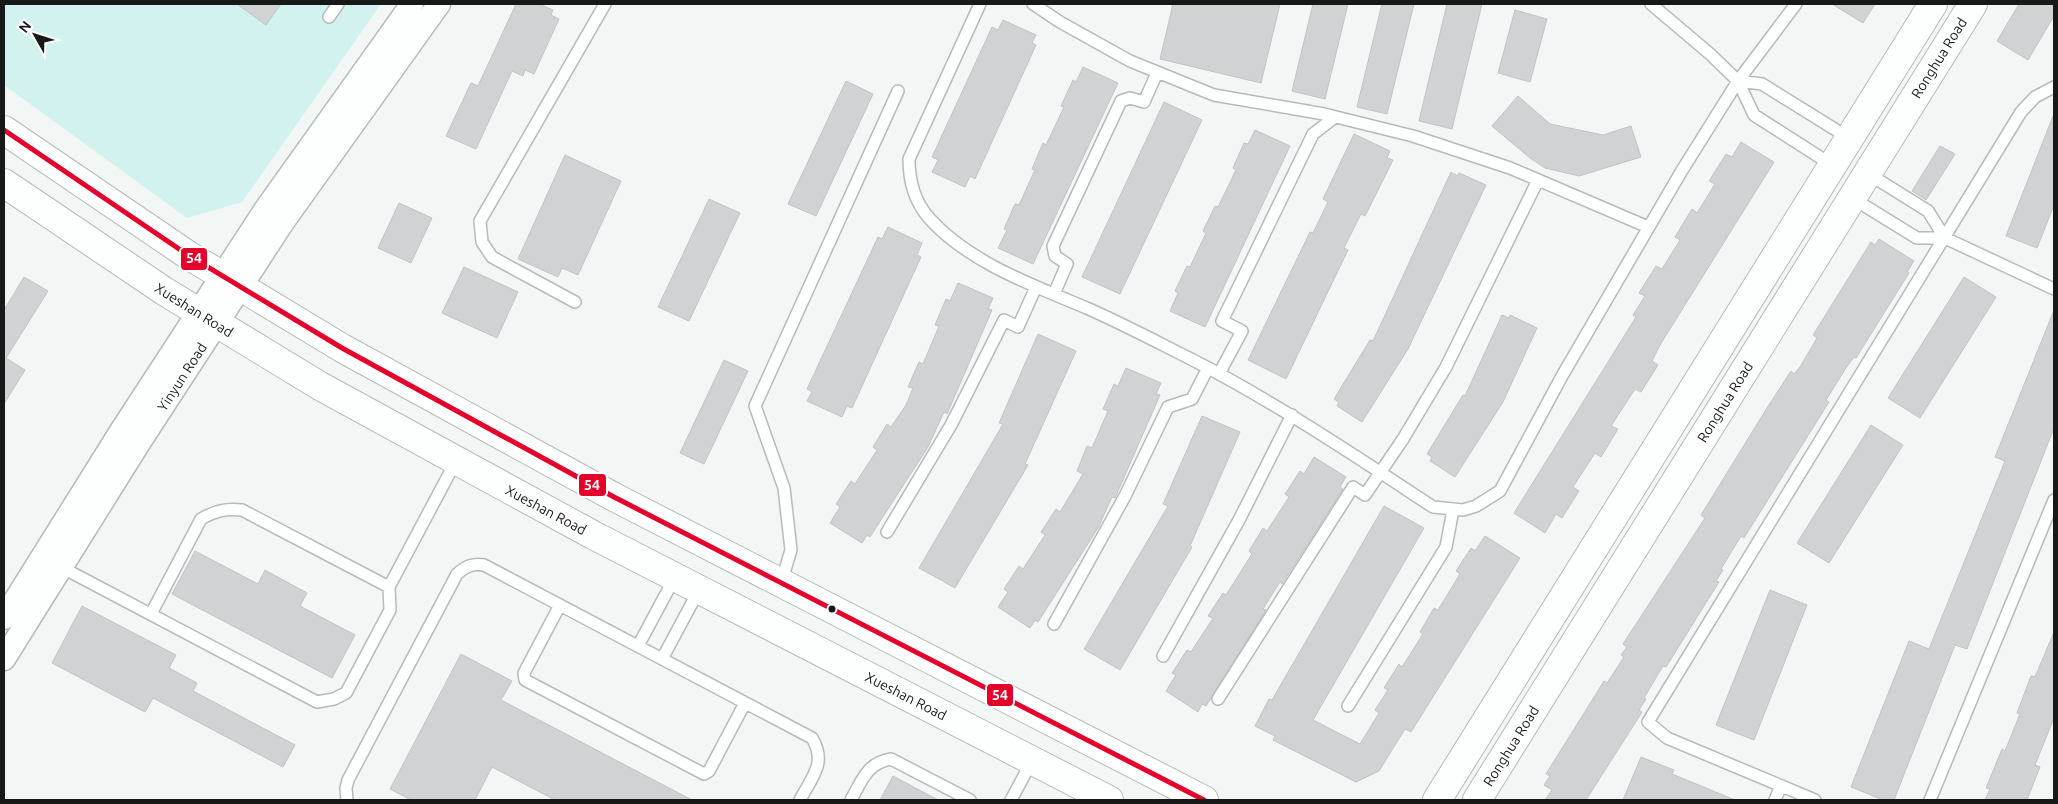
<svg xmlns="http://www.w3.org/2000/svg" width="2058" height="804" font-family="Ubuntu,sans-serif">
  <rect width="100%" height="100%" fill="#f2f6f5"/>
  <path fill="#d1f2ef" d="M4 4H381L242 202 187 218 4 85Z"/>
  <path fill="#d0d3d3" stroke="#c1c4c4" d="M237 4H281L266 25Z
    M516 4H539L553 10 551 15 559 19 534 74 525 70 523 76 512 71 476 149 446 136 471 83 478 86Z
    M1173 4H1280L1261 83 1160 59Z
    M1313 4H1348L1325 99 1292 91Z
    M1382 4H1414L1387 114 1357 107Z
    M1447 4H1482L1452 129 1419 121Z
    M1832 4H1875L1863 23Z
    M2019 4H2054V16L2028 60 1997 41Z
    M1515 10 1547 19 1530 82 1498 73Z
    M1003 20 1036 35 1032 43 1036 45 975 179 970 176 965 187 932 172 938 160 932 157 992 27 998 30Z
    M1083 67 1118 83 1033 264 998 248 1007 230 1004 229 1015 204 1019 205 1035 170 1032 169 1043 143 1046 145 1064 107 1061 106 1073 80 1076 82Z
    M846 81 873 94 816 216 788 204Z
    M1518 96 1550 124 1603 135 1631 126 1641 157 1579 176 1545 168 1530 158 1492 126Z
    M1164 102 1202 120 1120 294 1082 277Z
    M2053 116 2054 205 2037 248 2006 236Z
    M1255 130 1290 146 1205 327 1170 311 1178 293 1175 291 1187 266 1190 267 1206 233 1203 231 1215 206 1218 207 1236 170 1233 168 1244 143 1248 144Z
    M1354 134 1390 151 1387 158 1393 160 1365 216 1361 214 1344 248 1348 250 1286 379 1248 360 1310 232 1313 233 1328 202 1323 199Z
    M1741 142 1774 162 1660 345 1652 361 1658 365 1641 392 1635 389 1611 426 1618 429 1601 457 1595 453 1573 487 1579 491 1562 518 1556 514 1545 533 1514 513 1636 317 1633 315 1645 296 1639 293 1656 266 1662 269 1680 240 1675 237 1692 209 1697 213 1715 184 1709 181 1726 154 1732 157Z
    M1940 146 1955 154 1926 200 1912 191Z
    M565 155 621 181 578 275 562 268 558 277 518 259Z
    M1451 172 1457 176 1459 173 1486 185 1408 349 1362 422 1337 406 1339 402 1334 399 1370 340 1373 341Z
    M709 199 740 213 689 321 658 307Z
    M399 203 432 218 411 263 378 248Z
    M888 227 922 243 917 255 921 257 852 408 847 406 842 417 807 401 812 392 807 389 878 237 882 239Z
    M1879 239 1914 261 1907 272 1909 273 1856 358 1854 357 1846 368 1826 400 1829 402 1744 538 1741 536 1721 569 1723 570 1716 581 1719 582 1666 667 1663 666 1644 698 1646 699 1639 710 1642 712 1586 800H1545L1552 790 1544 785 1550 776 1546 774 1604 681 1607 683 1624 657 1621 655 1627 647 1623 644 1705 518 1701 515 1767 408 1791 371 1794 374 1800 367 1817 338 1813 335 1871 242 1875 245Z
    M464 267 518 292 497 338 442 313Z
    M24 277 48 291 6 358 25 370 4 404V310Z
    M1964 277 1996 297 1920 418 1888 398Z
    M958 283 993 298 988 309 992 310 947 414 944 412 928 447 870 537 867 535 862 543 830 523 840 507 836 504 851 481 855 484 877 450 873 447 887 424 891 427 906 405 913 388 908 387 919 362 923 364 939 326 935 325 946 299 950 301Z
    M2054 310V428L1967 649 1955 645 1894 800H1883L1851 787 1909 641 1929 649 2005 461 1995 457Z
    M1502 315 1509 318 1510 315 1537 328 1503 402 1455 477 1430 461 1432 457 1427 454 1463 395 1465 396Z
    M1038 334 1076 351 1025 464 1028 465 955 588 919 568 1003 424 999 423Z
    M724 360 748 371 704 464 680 453Z
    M1126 368 1161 383 1156 394 1160 395 1115 498 1112 497 1098 528 1038 622 1035 620 1030 628 998 607 1008 592 1004 589 1019 566 1023 569 1045 535 1041 532 1056 509 1060 512 1083 474 1077 471 1087 446 1092 448 1108 411 1103 409 1114 384 1118 386Z
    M1202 416 1240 432 1190 546 1192 547 1120 670 1084 649 1168 506 1163 504Z
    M1871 425 1903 445 1829 563 1797 543Z
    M1314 457 1346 477 1340 487 1343 489 1282 584 1280 582 1263 609 1266 610 1206 706 1202 704 1198 712 1166 691 1176 675 1172 673 1187 650 1191 652 1213 618 1208 616 1223 593 1226 595 1252 554 1249 551 1263 528 1267 531 1289 497 1285 494 1300 471 1304 474Z
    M1384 506 1424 528 1313 720 1360 744 1379 713 1375 710 1388 690 1384 688 1399 664 1402 667 1423 634 1420 632 1434 608 1438 610 1460 574 1456 571 1471 548 1475 551 1485 536 1520 558 1411 732 1405 729 1379 771 1356 782 1273 740 1275 736 1255 726 1269 699 1272 700Z
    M195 551 258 584 265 570 307 593 300 606 355 635 332 678 172 594Z
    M1770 590 1807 605 1754 740 1716 725Z
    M82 606 176 655 169 668 197 683 193 691 295 745 283 767 153 698 145 712 52 663Z
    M2054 632V718L2035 765 2040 767 2027 800H1985L1990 789 1986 788 2002 749 2005 751 2020 714 2017 713 2031 676 2035 677Z
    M461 654 512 681 501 700 692 800H555L492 767 475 800H411L390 789Z
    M1641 757 1674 770 1672 774 1735 800H1623Z
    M893 776 938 800H880Z"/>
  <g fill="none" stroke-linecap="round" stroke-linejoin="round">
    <defs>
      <path id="service" d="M980 4 909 159C909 181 914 201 929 218 969 263 1035 286 1089 309 1123 324 1157 342 1191 359 1275 402 1354 455 1433 507L1463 510 1476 506 1500 491 1562 376 1681 172 1738 81 1796 4
        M1033 4 1060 22 1130 61 1214 95 1324 114 1413 136 1510 168 1648 227
        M1651 4 1710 54 1738 81 1754 115 1832 165
        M329 17 338 4
        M1738 81 1762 84 1849 138
        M1867 173 1928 211 1945 238
        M1852 198 1917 238H1945L2054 289
        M1054 294 1067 264 1055 256 1053 246 1121 101 1130 98 1144 102 1157 73
        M575 302 492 257 482 242 480 221 605 4
        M1219 374 1242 331 1222 321 1313 134 1335 117
        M887 532 951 425 1004 320 1018 327 1036 287
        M61 567 317 702 334 699 346 693 390 610 389 587 456 461
        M781 583 791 550 784 488 755 406 898 91
        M560 605 524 673 525 680 704 774 709 771 745 703
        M151 614 201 519C215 511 226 508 242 510L389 587
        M1054 624 1125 496 1168 407 1192 399 1208 368
        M638 646 675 577
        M1163 656 1239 520 1292 415
        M662 659 699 590
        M1218 699 1353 487 1365 495 1403 439 1446 367 1538 180
        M1348 706 1446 547 1453 510
        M347 800 346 788 348 780 457 574C466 566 473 563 484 565L812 738C827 763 812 777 800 800
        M851 800C862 780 867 763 891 759L970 800
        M1011 800 1032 761
        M1775 800 1781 786
        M1815 800 1667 738 1648 722 2021 112 2035 97 2054 87
        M1930 800 2054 500"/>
      <path id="minor" d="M4 618 121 431 265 210 412 4
        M4 659 139 443 283 222 439 4"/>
      <path id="tertiary" d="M1437 800 1933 4
        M1477 800 1973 4"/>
      <path id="secondary" d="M4 130 188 255 342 348 614 497 1204 800
        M4 183 164 291 320 386 593 535 1109 800"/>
    </defs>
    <use href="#service" stroke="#b7bab9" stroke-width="14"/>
    <use href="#minor" stroke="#b7bab9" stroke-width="25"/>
    <use href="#tertiary" stroke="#b7bab9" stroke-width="30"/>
    <use href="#secondary" stroke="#b7bab9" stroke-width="30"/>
    <use href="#service" stroke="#fdfefe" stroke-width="11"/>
    <use href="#minor" stroke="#fdfefe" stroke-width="22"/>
    <use href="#tertiary" stroke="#fdfefe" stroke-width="28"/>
    <use href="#secondary" stroke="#fdfefe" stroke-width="28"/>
    <defs>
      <path id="bus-1" d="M4 130 188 255 342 348 614 497 1204 800"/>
    </defs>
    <use href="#bus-1" stroke="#fff" stroke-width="9"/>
    <use href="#bus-1" stroke="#e4002b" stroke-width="5"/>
  </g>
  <circle fill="#171919" stroke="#fff" stroke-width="2" cx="832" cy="609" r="4.5"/>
  <g text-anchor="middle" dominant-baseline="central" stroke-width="4" stroke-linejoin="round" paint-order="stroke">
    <g font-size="14" fill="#171919" stroke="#fff">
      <text transform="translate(1939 58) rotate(-58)">Ronghua Road</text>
      <text transform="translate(194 310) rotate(32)">Xueshan Road</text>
      <text transform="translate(182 377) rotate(-57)">Yinyun Road</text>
      <text transform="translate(1725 402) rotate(-58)">Ronghua Road</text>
      <text transform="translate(546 510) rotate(28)">Xueshan Road</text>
      <text transform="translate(906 696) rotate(27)">Xueshan Road</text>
      <text transform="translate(1511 746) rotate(-58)">Ronghua Road</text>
    </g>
  </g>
  <g stroke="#fff" stroke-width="2">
    <rect x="180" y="247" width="28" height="24" rx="5" fill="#e4002b"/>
    <rect x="578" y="473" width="29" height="24" rx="5" fill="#e4002b"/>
    <rect x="986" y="683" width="28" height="24" rx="5" fill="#e4002b"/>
  </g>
  <g font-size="14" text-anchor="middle" font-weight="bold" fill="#fff">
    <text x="194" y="263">54</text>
    <text x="592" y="490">54</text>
    <text x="1000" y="700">54</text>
  </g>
  <rect width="2058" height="804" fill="none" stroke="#171919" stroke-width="10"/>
  <g transform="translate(35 35) rotate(309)" stroke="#ffffff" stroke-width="4" paint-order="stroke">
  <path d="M0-4L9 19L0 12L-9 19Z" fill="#171919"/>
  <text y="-8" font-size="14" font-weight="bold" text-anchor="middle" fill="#171919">N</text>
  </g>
</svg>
